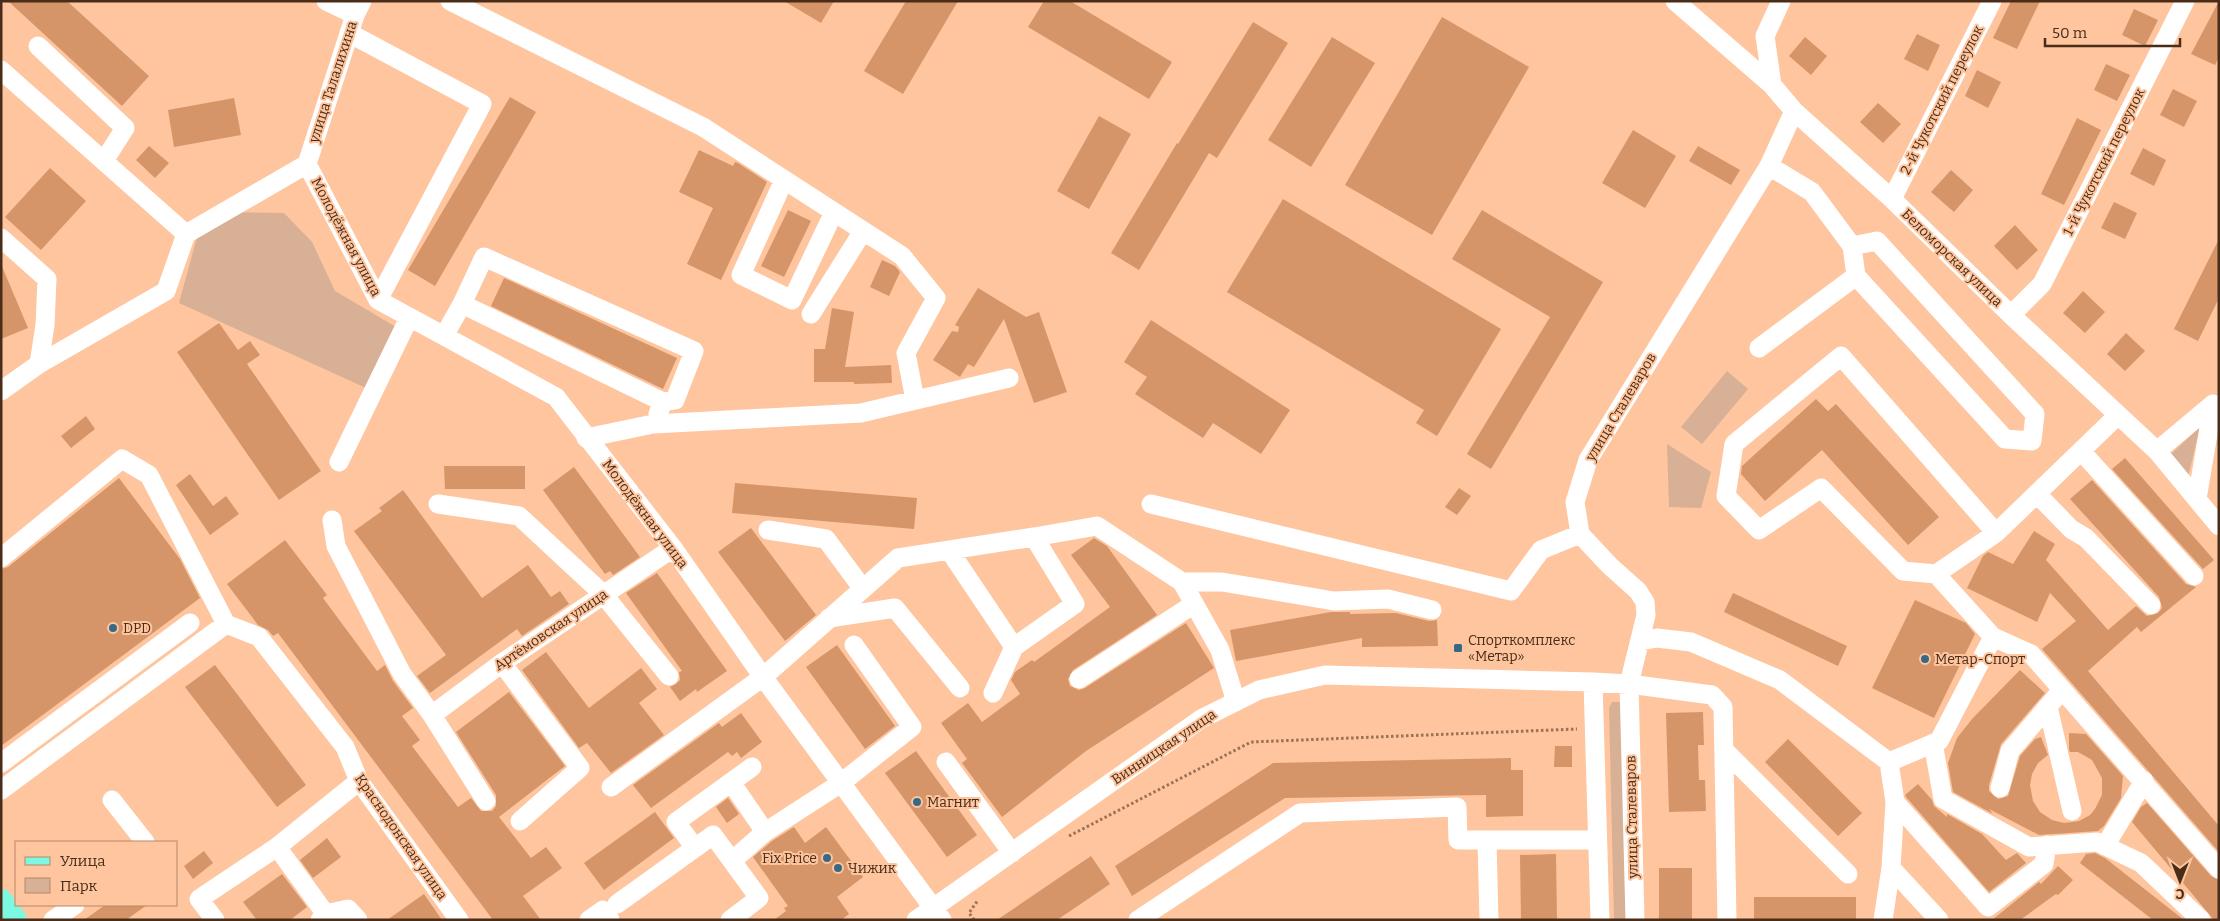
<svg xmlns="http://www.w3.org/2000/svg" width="2220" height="921" font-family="Bitter,serif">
  <rect width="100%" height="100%" fill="#fec59e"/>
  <path fill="#d8b095" d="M229 212 284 213 312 242 335 291 403 331 366 388 179 303 199 230Z
    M1727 371 1748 389 1702 444 1681 427Z
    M2200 427 2188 477 2171 454Z
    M1667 444 1711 472 1701 508 1669 507Z
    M1612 702H1621L1630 920H1614L1609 708Z"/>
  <path fill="#d59568" d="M8 1H67L149 76 122 106Z
    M784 1H834L821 23Z
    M906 1H958L903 94 864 71Z
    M1044 1H1070L1172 62 1149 99 1028 27Z
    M2011 1H2040L2017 49 1993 38Z
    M2219 1V57L2215 65 2191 54Z
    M2134 9 2158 20 2145 46 2122 35Z
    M1442 17 1529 67 1432 235 1345 185Z
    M1253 22 1288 43 1217 158 1209 153 1139 270 1111 253 1177 143 1178 144Z
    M1917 34 1940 45 1928 71 1904 59Z
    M1332 37 1375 63 1311 167 1268 140Z
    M1805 37 1827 56 1811 75 1789 56Z
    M2106 64 2130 75 2117 101 2094 90Z
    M1977 70 2001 82 1988 108 1965 96Z
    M2173 89 2197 101 2184 127 2160 115Z
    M510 97 536 112 435 286 408 270Z
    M234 98 241 135 174 147 168 110Z
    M1878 103 1901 124 1883 143 1860 122Z
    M1099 116 1131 134 1089 209 1057 191Z
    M2077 118 2101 130 2064 205 2041 194Z
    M1633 130 1676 156 1645 208 1602 183Z
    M149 146 169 163 155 178 136 160Z
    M1698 146 1740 170 1731 185 1689 161Z
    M2143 148 2166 160 2154 186 2130 174Z
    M699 150 733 166 735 162 738 163 767 182 721 280 687 264 713 208 679 192Z
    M50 168 86 201 41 250 5 217Z
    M1951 170 1973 190 1954 212 1931 192Z
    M1283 199 1501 329 1437 436 1416 423 1424 410 1227 292Z
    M2114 202 2137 213 2125 239 2101 228Z
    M788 210 811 221 784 277 761 266Z
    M1482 210 1603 282 1491 469 1467 454 1550 317 1452 259Z
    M2015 225 2038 250 2017 270 1994 246Z
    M2219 239V298L2198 341 2174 329Z
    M882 260 895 266 900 272 889 296 870 287Z
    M1 264 28 328 1 339Z
    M504 278 677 358 663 389 491 306Z
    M978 288 1026 317 1039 312 1067 392 1034 403 1004 319 974 367 968 364 960 377 933 360 952 331 958 332 959 327 955 325Z
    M2083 291 2105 312 2085 333 2063 313Z
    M832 308 854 312 845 367 891 365 892 383 854 384V382H814V349H825Z
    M1151 320 1290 410 1261 454 1213 423 1203 438 1135 394 1147 377 1124 362Z
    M219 323 238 350 250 341 260 355 247 364 321 471 279 500 177 352Z
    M2126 333 2145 351 2125 371 2107 354Z
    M1816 399 1828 411 1836 404 1939 517 1908 545 1822 450 1765 501 1741 474 1742 466Z
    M86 416 95 429 71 448 61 436Z
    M2125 458 2214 560 2203 569 2112 469Z
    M444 466H525V489H445Z
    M574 467 640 557 613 575 610 571 605 574 543 490Z
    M190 474 213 506 226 496 239 514 210 535 176 485Z
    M119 478 180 559 200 598 1 746V569L8 567Z
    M2092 480 2186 584 2196 587 2141 632 2137 627 2088 671 2219 826V852L2042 649 2076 621 2050 593 2037 622 1967 588 1983 556 1988 552 2013 564 2034 531 2055 544 2046 560 2108 630 2136 606 2147 616 2158 613 2162 608 2159 597 2070 499Z
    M735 483 917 498 914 529 732 513Z
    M1459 488 1471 496 1457 515 1445 507Z
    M403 490 482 598 528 565 551 597 560 591 569 604 522 636 517 629 430 693 417 676 446 655 354 531 382 511 379 508Z
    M751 528 816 615 785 641 718 552Z
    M1094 538 1107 546 1157 615 1073 670 1068 679 1070 686 1079 690 1085 688 1186 623 1214 668 1086 751 1002 817 962 763 967 759 941 723 968 703 982 722 1020 694 1011 680 1015 672 1032 660 1034 662 1110 607 1071 555Z
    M285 540 327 595 323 598 377 671 385 665 393 681 413 708 402 716 420 740 412 746 458 807 471 798 481 811H492L496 806V795L456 732 509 692 565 766 499 817 531 858 546 847 562 868 523 896 541 920H493L278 633 273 636 268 630 258 625 227 584Z
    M657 573 727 671 697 692 696 689 680 701 670 687 676 684 680 680 679 672 682 671 626 593Z
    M1733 593 1847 646 1838 666 1724 612Z
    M1915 600 1966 623 1975 634 1934 718 1872 688Z
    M1331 612H1350V614L1396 613 1429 621 1437 620 1438 646 1362 647V638L1236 661 1230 630Z
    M837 645 895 726 865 749 806 667Z
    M546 652 589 708 641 668 657 689 639 703 664 735 611 773 587 743 579 748 522 670Z
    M215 665 306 785 277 807 185 687Z
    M2020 670 2045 693 2001 744 1989 785V791L1998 799 2008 796 2020 756 2035 739 2041 737 2048 755 2038 763 2032 774 2030 785 2033 801 2040 812 2052 820 2064 823 2079 821 2090 815 2095 809 2102 795V778L2092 760 2078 752H2070L2069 750V733L2086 734 2123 776 2121 798 2104 826 2098 831 2039 835 1989 809 1993 814 1953 792 1948 763 1957 738 1972 719Z
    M1703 712 1704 745H1698L1699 780H1705L1706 811 1669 812 1666 713Z
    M741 713 762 742 741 758 737 752 732 756 728 752 651 808 633 785 719 723 722 727Z
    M1788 739 1862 813 1838 836 1765 762Z
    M1555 746H1572V767H1554Z
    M916 751 977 835 947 857 885 773Z
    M1511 758V770H1523V816L1486 817V795L1285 798 1132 896 1115 866 1273 763Z
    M1918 784 1932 800 1934 806 1947 817V814L1982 834 2006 860 2017 853 2026 863 1989 892 1906 797 1905 795Z
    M728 798 739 814 727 823 716 807Z
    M2147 803 2211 876 2219 880V920H2214L2132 822 2141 807Z
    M655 812 674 838 604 890 584 863Z
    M794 827 805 843 826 827 863 877 837 897 849 914 841 920H774L786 911 784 908 788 906 753 857 772 841Z
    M327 838 341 857 313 878 300 860Z
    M204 851 213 863 193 879 184 866Z
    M2095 853 2105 858 2184 920H2153L2080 863 2086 854Z
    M1556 854 1557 920H1521L1520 855Z
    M1091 856 1110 884 1057 920H997Z
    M2058 866 2073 880 2058 895 2056 894 2020 920H1992L2039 882 2041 884Z
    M1659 868H1692V920H1659Z
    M282 874 307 907 290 920H257L243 902Z
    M424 894 442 920H387Z
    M1754 897H1856V920H1754Z
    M105 905H147L126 920H84Z"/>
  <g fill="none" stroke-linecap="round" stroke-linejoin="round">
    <path stroke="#9b7255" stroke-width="3" stroke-dasharray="2.5 2.5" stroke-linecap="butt" d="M1069 836 1251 742 1577 729
      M974 920 969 913 978 900"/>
    <path stroke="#fff" stroke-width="19" d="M326 1 355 15
      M450 1 703 127 902 256 936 298 906 353 915 400
      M1675 1 1772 85 1794 111 1892 199 2011 315 2157 451 2219 526
      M349 33 482 104 378 300
      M38 46 125 128 104 161
      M1 70 186 234
      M1772 85 1765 36 1781 1
      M307 164 378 300 556 397 673 548 763 677 942 920
      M307 164 355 15 362 1
      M1769 166 1812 192 1852 246 1877 241 2035 414 2032 441 2005 439 1856 276 1852 246
      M784 180 741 275 792 300 834 212
      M1892 199 1992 1
      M1 238 47 279 45 325 39 364
      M462 304 484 257 694 351 675 400 663 402
      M811 314 863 231
      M2011 315 2042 284 2185 1
      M444 336 462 304 663 402 658 414
      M1759 348 1856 276
      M1 391 39 364 166 291 186 234 307 164
      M586 438 653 424 861 413 1009 378
      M2081 451 2194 576
      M2157 451 2213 404 2197 499
      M339 462 409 318
      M2037 494 2071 529 2086 538 2151 605
      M438 504 519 516 603 594 669 676
      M1151 504 1511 591 1541 550 1580 534
      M332 520 336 546 402 674 432 715 486 801
      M768 530 826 539 863 589
      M1034 537 1097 526 1182 582
      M1 558 122 459 149 475 226 624
      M1936 574 1903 571 1821 488 1759 530 1726 496 1734 444 1841 356 1996 533
      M829 618 895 608 960 688
      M226 624 259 637 345 747 359 781 459 920
      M1993 637 2031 654 2219 869
      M1640 641 1657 638 1691 642 1780 680 1889 762 1939 741 1993 637 1936 574 1996 533 2118 415
      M502 663 580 768 520 821
      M1079 679 1194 604
      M1593 682 1600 920
      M993 693 1014 647
      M1236 702 1220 650 1182 582H1222L1334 601 1388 599 1432 610
      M2048 707 2072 811
      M432 715 502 663 673 548
      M1933 743 1943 799 2029 847 2097 842 2141 863 2201 920
      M1724 750 1848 874
      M946 762 1012 853
      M1 763 190 623
      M731 782 765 832
      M611 787 763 677 898 558 1034 537 1075 604 1014 647 949 550
      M2000 788 2010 751 2062 690
      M1 790 226 624
      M112 800 145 842
      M1895 802 1988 907 2044 864 2047 845
      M1487 841 1489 920
      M2105 846 2144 781
      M277 847 330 920
      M695 848 676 822 752 767
      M1891 868 1939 920
      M617 904 713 835 732 861
      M53 920 75 905
      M215 920 199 899 277 847 359 781
      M320 920 326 914 348 909 358 920
      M589 920 603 910 610 920
      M730 920 759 898 732 861 765 832 841 783 912 727 854 645
      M916 920 1201 719 1259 690 1325 675 1593 682 1629 684 1712 695 1723 707 1727 920
      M1138 920 1300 813 1457 807 1458 840H1597
      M1635 920 1629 684 1646 615 1645 602 1638 591 1610 566 1580 534 1575 502 1588 460 1769 166 1794 111
      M1883 920 1891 868 1895 802 1889 762"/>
    <path stroke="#7df9e2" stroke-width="24" d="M1 901 15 920"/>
  </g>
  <g fill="#366986" stroke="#fec59e" stroke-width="2">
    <circle cx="113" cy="628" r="5"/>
    <rect x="1453" y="643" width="10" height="10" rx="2.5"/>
    <circle cx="1925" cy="659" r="5"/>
    <circle cx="917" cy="802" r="5"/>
    <circle cx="827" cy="858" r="5"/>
    <circle cx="838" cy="868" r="5"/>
  </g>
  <g text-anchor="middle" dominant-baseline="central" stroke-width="4" stroke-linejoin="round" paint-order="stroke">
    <g font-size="14" fill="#492d19" stroke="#fec59e">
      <text transform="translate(333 82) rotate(-72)">улица Талалихина</text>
      <text transform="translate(1942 100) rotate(-63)">2-й Чукотский переулок</text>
      <text transform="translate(2104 162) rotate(-63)">1-й Чукотский переулок</text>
      <text transform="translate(346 237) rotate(62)">Молодёжная улица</text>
      <text transform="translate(1952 258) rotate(44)">Беломорская улица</text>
      <text transform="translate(1621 407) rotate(-59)">улица Сталеваров</text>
      <text transform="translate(645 514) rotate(53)">Молодёжная улица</text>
      <text transform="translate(551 630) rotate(-34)">Артёмовская улица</text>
      <text transform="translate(1164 747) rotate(-34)">Винницкая улица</text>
      <text transform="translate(1632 817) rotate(-91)">улица Сталеваров</text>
      <text transform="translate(401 837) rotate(55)">Краснодонская улица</text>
    </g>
    <g font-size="14" fill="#492d19" stroke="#fec59e" text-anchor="start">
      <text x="123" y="628">DPD</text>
      <text x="1468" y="640">Спорткомплекс<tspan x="1468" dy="16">«Метар»</tspan></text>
      <text x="1935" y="659">Метар-Спорт</text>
      <text x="927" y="802">Магнит</text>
      <text x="817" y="858" text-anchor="end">Fix Price</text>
      <text x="848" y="868">Чижик</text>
    </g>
  </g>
  <rect width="2220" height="921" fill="none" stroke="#492d19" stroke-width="5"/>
  <rect x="15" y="841" width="162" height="65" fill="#fec59e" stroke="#b68869"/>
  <rect x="25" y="857" width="25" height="8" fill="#7df9e2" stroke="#b68869"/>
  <text x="60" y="866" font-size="15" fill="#492d19">Улица</text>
  <rect x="25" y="878" width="25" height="15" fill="#d8b095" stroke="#b68869"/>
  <text x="60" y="891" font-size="15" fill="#492d19">Парк</text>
  <g transform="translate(2180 881) rotate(180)" stroke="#fec59e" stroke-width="4" paint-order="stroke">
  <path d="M0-4L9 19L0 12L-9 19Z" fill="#492d19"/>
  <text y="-8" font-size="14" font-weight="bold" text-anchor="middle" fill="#492d19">С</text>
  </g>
  <path d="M2045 38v8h135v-8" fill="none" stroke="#492d19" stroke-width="2.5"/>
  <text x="2052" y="38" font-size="15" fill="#492d19" stroke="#fec59e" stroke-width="4" paint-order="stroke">50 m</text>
</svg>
